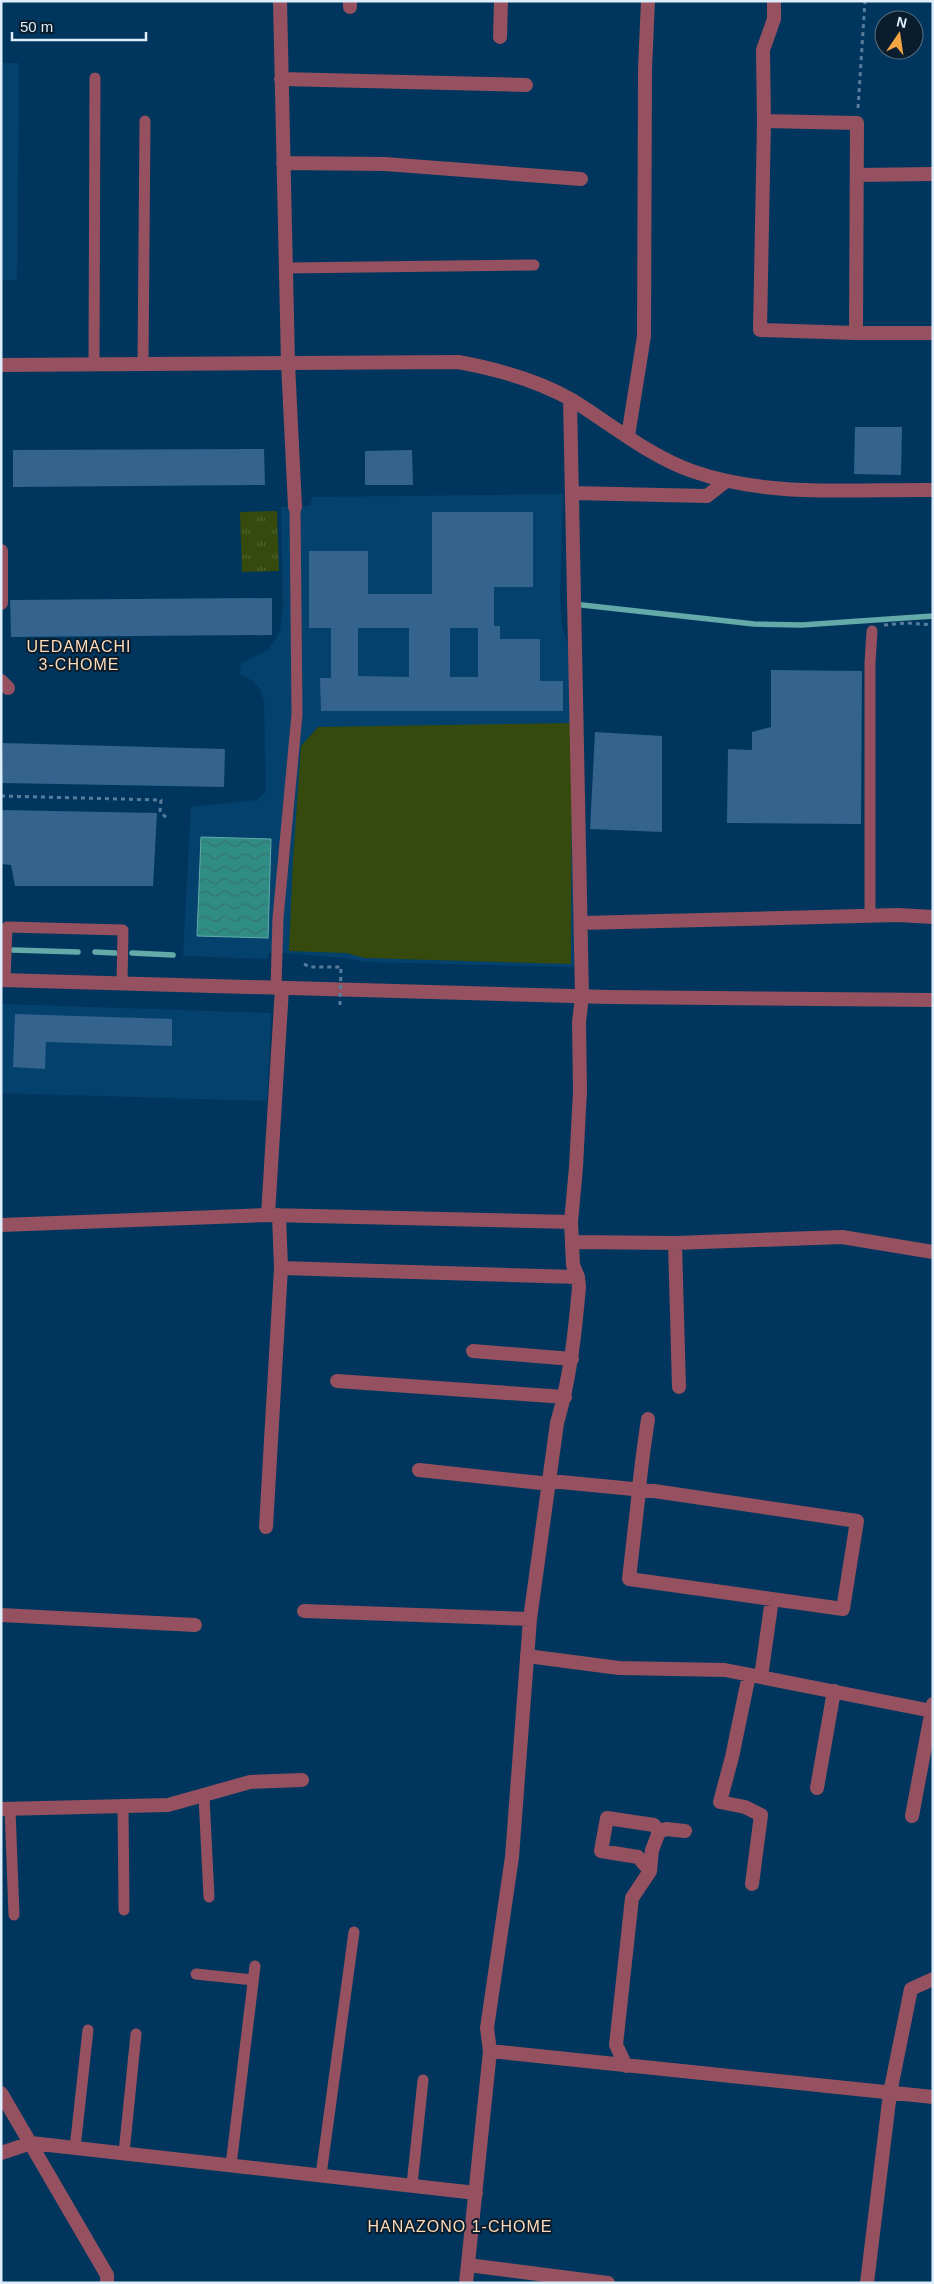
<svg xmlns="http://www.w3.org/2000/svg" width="934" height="2284" font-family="Arial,sans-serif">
  <defs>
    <pattern id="grass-tufts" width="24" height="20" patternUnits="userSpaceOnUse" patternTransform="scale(1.25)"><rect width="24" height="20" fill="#354a0c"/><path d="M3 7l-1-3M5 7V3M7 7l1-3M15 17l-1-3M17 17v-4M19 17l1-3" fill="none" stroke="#526430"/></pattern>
    <pattern id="water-waves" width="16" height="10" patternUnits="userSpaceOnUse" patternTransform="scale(1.25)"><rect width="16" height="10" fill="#2f8d85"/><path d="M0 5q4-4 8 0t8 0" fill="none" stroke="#367471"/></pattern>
  </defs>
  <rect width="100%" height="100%" fill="#00365d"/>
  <path fill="#04426d" d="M1 63H19L17 280H1Z
    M563 494 560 594 562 626 574 665 576 678 574 967 365 962 345 958 285 953H268V959L183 956 191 807 257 800 266 791 264 702 261 690 253 681 240 674 241 663 268 650 277 638 281 625 283 607 281 507 310 506 312 497Z
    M1 1004 271 1013 267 1101 1 1093Z"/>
  <path fill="url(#grass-tufts)" d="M277 511 279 571 242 572 240 512Z"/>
  <path fill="#354a0c" d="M572 723 571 964 365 958 346 953 289 951 293 860 301 746 318 727Z"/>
  <path fill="url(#water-waves)" stroke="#64aaa9" d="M201 837 271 839 268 938 197 936Z"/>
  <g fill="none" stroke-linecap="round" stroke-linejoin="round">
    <path stroke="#64aaa9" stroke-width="5.5" d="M582 605 754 624 802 625 933 616
      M13 950 78 952
      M95 952 115 953
      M132 953 173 955"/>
  </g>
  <path fill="#34638e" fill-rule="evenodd" d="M855 427H902L901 475 854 474Z
    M264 449 265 485 13 487V450Z
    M412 450 413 485H365V451Z
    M432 512H533V587H494V626H500V639H540V681H563V711H321L320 678H331V628H309V551H368V594H432ZM358 628H409V677L358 676ZM450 628H478V677H450Z
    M272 598V635L11 637 10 600Z
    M771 670 862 671 861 824 727 823 728 749 752 750V732L771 727Z
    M595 732 662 736V832L590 829Z
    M3 743 225 749 224 787 2 783Z
    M1 810 157 813 153 886H15L11 865 1 864Z
    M15 1014 172 1019V1046L46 1042 45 1069 13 1067Z"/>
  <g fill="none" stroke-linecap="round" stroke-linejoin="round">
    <path stroke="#567d9b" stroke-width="3" stroke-dasharray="4 4" stroke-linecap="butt" d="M858 108 865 1
      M884 625 907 623 933 625
      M1 796 161 800 160 812 168 819
      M304 964 310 967H341"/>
    <path stroke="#95515f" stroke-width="11" d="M286 268 534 265
      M94 364 95 78
      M143 364 145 121
      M870 916V663L872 631
      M5 980 7 927 123 930 122 983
      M276 988 278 918 297 714 295 507
      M204 1797 209 1897
      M123 1807 124 1910
      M10 1809 14 1915
      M196 1974 253 1980
      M75 2148 88 2030
      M124 2153 136 2034
      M231 2165 255 1966
      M321 2175 354 1932
      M412 2185 423 2080"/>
    <path stroke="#95515f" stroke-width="14" d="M280 1 288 363 295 507
      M774 1V19L763 50 764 121 857 123 856 333H933
      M350 7V1
      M500 37 501 1
      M281 79 526 85
      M764 121 760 330 856 333
      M283 163 385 164 581 179
      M857 175 933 174
      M628 436 644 336 645 69 648 1
      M572 493 707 496 726 481
      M1 551V603
      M1 681 8 688
      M581 923 898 915 933 917
      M268 1215 282 988
      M1 1225 268 1215 571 1222
      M572 1242 675 1243 842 1237 933 1252
      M675 1243 679 1387
      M281 1268 578 1277
      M473 1351 572 1359
      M337 1381 565 1397
      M419 1470 550 1484
      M550 1481 654 1491 857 1521 843 1609 629 1579 638 1500C640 1473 644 1446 648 1419
      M266 1527 281 1268 279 1215
      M304 1611 530 1619
      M1 1615 195 1625
      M527 1656 619 1668 725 1670 932 1711
      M749 1675 732 1757 720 1802 745 1807 761 1815 752 1884
      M761 1677 772 1599
      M817 1788 834 1691
      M1 1809 168 1805 250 1782 302 1780
      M912 1816 933 1704
      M659 1832 666 1829 685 1831
      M490 2051 933 2097
      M626 2066 616 2045 632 1898 650 1871 652 1850 659 1832 654 1825 607 1818 601 1851 638 1857 650 1871
      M1 2093 107 2275V2283
      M1 2153 31 2143 476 2193
      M468 2265 608 2283
      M466 2283 490 2051 487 2028 512 1857 530 1619 557 1423C570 1379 575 1333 579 1287L578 1277 573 1265 571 1222 576 1167 580 1091 579 1022 582 996 570 399
      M867 2283 890 2093 911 1989 933 1979"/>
    <path stroke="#95515f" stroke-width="14" d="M1 365 458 362C497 369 537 380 572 400 611 424 649 456 692 471 768 498 854 489 933 490
      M1 980 609 997 933 1000"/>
    <path stroke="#567d9b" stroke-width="3" stroke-dasharray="4 4" stroke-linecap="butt" d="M340 1005 341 967"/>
  </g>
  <g text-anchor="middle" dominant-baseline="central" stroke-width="4" stroke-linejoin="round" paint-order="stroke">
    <g font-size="16" letter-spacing="1" fill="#ffdcb9" stroke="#091d2e">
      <text x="79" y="646">UEDAMACHI<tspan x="79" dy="18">3-CHOME</tspan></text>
      <text x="460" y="2226">HANAZONO 1-CHOME</text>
    </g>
  </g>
  <rect width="934" height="2284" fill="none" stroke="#deeefc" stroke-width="5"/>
  <g transform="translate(899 35) rotate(13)"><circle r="24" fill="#091d2e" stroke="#5e7180"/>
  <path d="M0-4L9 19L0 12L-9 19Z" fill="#f4a443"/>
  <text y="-8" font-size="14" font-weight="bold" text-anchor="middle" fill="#deeefc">N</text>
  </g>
  <path d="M12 32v8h134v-8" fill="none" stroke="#deeefc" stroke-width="2.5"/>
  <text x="20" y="32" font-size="15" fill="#deeefc" stroke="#091d2e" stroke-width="4" paint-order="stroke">50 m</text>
</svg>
